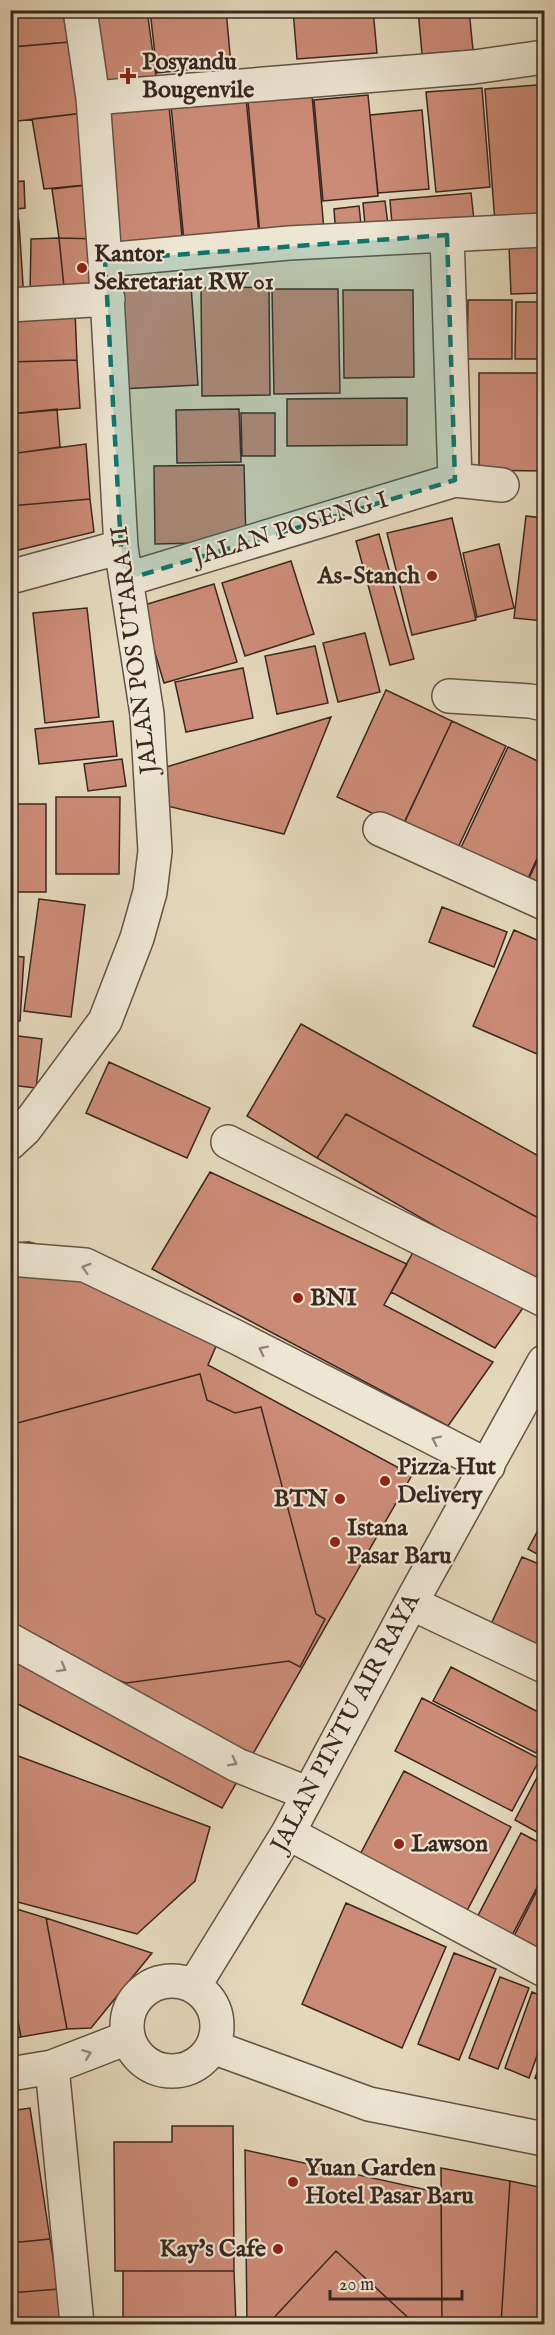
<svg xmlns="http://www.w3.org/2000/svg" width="555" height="2335" font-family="'IM FELL English',serif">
  <rect width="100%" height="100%" fill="#e4d8bb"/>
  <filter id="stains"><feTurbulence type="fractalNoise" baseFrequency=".00333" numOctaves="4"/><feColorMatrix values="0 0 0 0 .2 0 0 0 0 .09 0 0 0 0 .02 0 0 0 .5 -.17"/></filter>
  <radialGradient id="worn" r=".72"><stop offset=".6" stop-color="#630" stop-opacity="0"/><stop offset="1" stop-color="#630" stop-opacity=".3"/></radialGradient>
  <path fill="#cc8b77" stroke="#3a2720" stroke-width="1.5" d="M10 10H65L69 42 14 47Z
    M91 10H147L156 76 102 84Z
    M150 10H226L231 65 157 73Z
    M293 10H373L377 53 297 59Z
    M418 10H469L473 50 422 54Z
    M69 42 83 113 10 122V47Z
    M537 85 544 179V219L495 223 485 89Z
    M539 85H544V160Z
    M482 88 490 187 436 192 426 92Z
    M312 95 324 230 260 235 248 101Z
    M368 95 378 196 323 201 314 100Z
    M246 98 259 235 184 241 171 105Z
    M169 106 183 246 108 252 94 112Z
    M422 110 429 189 378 193 370 115Z
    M83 113 96 184 44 189 32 119Z
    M24 181 25 208 17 209 19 223H10V182Z
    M96 184 100 239 59 238 52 189Z
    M471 193 475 229 393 236 390 200Z
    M385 201 389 233 366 236 363 203Z
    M359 206 362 234 336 237 334 209Z
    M10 223H19L24 300 10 301Z
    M59 238 100 239 104 298 65 297Z
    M59 238 65 297 30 296 31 239Z
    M540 245 541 293 511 294 509 246Z
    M191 285 198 385 121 389 114 290Z
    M269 287 270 395 202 396 201 288Z
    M272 289H338L340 393 274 394Z
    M343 290H413L414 377 344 378Z
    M468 300H512V359H467Z
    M516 302H544V359H515Z
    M75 311 77 360 10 362V314Z
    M77 360 80 408 10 414V362Z
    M479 373H544V471L479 470Z
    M407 398V445L287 446V399Z
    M57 409 60 447 10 454V414Z
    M239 409 241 462 177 463 176 410Z
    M241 413H275V456H242Z
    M86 444 90 499 10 506V454Z
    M244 465 246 542 155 544 154 466Z
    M90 499 94 532 10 552V506Z
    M526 516 544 518V621L514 618Z
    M452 518 476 620 412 635 387 533Z
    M379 534 414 659 390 665 356 541Z
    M499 544 514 608 477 617 463 553Z
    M291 561 314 634 245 656 222 583Z
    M214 584 237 662 164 683 141 606Z
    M87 608 99 717 45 723 33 613Z
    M365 633 380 692 338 702 323 643Z
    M315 646 328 703 277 714 265 656Z
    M243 668 253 718 186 732 175 682Z
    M386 690 452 721 402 827 337 797Z
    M331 717 284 834 167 806 163 768Z
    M113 721 117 756 39 764 35 729Z
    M452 721 506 746 455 854 401 830Z
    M508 747 544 764V843L525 885 458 854Z
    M122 759 126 786 88 791 84 764Z
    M56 797H120L119 874H56Z
    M10 804H46V892H10Z
    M544 846V895L525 887Z
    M39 899 85 905 71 1017 24 1011Z
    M442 907 507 932 494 967 429 942Z
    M514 930 544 943V1057L473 1026Z
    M10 956 24 957 20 1021 10 1020Z
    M301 1024 544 1159V1221L346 1114 317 1158 247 1116Z
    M10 1035 42 1039 36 1088 10 1085Z
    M109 1062 210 1108 187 1158 86 1113Z
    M346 1114 544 1221V1270L536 1284 317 1158Z
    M210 1172 407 1264 384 1305 493 1362 448 1426 152 1269Z
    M29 1242 80 1256 217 1344 208 1365 412 1475 222 1808 10 1700V1608L19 1633 50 1642 93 1671 126 1683 289 1661 300 1667 325 1619 316 1614 261 1407 235 1413 207 1400 200 1374 10 1425V1243Z
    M416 1247 525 1305 495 1348 391 1292Z
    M200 1374 207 1400 235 1413 261 1407 316 1614 325 1619 300 1667 289 1661 126 1683 93 1671 50 1642 19 1633 10 1608V1425Z
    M544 1519V1558L528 1549Z
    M522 1557 544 1566V1661L486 1635Z
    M451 1667 544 1715V1738L536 1753 433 1701Z
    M422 1698 540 1759 512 1811 395 1751Z
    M10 1753 210 1827 195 1881 137 1934 10 1900Z
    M544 1764V1836L515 1820Z
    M404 1771 511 1827 461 1922 354 1866Z
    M521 1833 544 1845V1874L506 1947 471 1929Z
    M544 1877V1951L539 1962 509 1946Z
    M346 1903 446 1947 402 2048 302 2004Z
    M10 1907 46 1918 67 2029 21 2037 10 1979Z
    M46 1918 152 1953 91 2028 67 2029Z
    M454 1953 496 1969 459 2060 418 2044Z
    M500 1977 529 1988 498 2069 469 2058Z
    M10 1979 21 2037 10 2039Z
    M532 1992 544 1997V2036L529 2078 505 2068Z
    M544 2054V2082L535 2078Z
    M30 2108 50 2239 10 2243V2111Z
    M172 2126H233L234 2271H115L114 2142H172Z
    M245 2150 441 2193 442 2324H247Z
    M441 2168 510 2181 501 2324H442Z
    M510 2181 544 2188V2324H501Z
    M50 2239 58 2289 10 2293V2243Z
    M336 2251 415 2324H268Z
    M123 2271H234L236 2324H123Z
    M58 2289 62 2324H12L10 2293Z"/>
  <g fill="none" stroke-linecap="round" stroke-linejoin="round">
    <defs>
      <path id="minor" d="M93 98 474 67 544 57
        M447 235 455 480
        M105 260 289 243 544 230
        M10 305 108 299
        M10 577 121 547
        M128 579 455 480 502 485
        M449 696 530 701 544 704
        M380 829 544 903
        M228 1142 544 1300
        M10 1143 25 1129 105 1021 137 938 150 892 155 851 147 714 121 547 105 260 93 98 80 10
        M10 1259 85 1265 234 1336 488 1466
        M411 1603 544 1666
        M10 1640 237 1765 309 1794
        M288 1833 544 1970
        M127 2026a45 45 0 1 1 90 0a45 45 0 1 1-90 0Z
        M194 1986 288 1833 411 1603 544 1362
        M213 2047 369 2104 544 2139
        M52 2067 77 2324
        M10 2074 52 2067 127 2038"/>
    </defs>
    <use href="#minor" stroke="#645347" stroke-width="36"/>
    <use href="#minor" stroke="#ede6d3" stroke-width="33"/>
  </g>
  <defs><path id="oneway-chevron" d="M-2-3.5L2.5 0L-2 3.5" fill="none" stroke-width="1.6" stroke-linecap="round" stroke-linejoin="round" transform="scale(1.5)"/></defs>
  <g stroke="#94867a">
    <use href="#oneway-chevron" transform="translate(86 1268) rotate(-163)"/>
    <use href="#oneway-chevron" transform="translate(263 1350) rotate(-153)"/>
    <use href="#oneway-chevron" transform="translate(436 1440) rotate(-154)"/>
    <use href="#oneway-chevron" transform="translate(62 1668) rotate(29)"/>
    <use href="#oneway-chevron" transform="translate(233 1762) rotate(27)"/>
    <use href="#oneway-chevron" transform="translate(87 2054) rotate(-21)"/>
  </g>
  <path fill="#0f766e" fill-opacity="0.2" stroke="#0f766e" stroke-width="4.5" stroke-dasharray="12 8" stroke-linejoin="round" d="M447 235 455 480 128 579 121 547 105 260Z"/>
  <g fill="#8f2418" stroke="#ede6d3" stroke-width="2">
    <path d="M125 67h6v6h6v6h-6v6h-6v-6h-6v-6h6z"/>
    <circle cx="82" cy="268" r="6"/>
    <circle cx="432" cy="576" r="6"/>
    <circle cx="298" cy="1298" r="6"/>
    <circle cx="385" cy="1481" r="6"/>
    <circle cx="340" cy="1499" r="6"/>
    <circle cx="335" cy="1542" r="6"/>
    <circle cx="399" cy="1844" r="6"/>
    <circle cx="293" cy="2182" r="6"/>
    <circle cx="278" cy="2249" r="6"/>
  </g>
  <g text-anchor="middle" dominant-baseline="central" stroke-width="4.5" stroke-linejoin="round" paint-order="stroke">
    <g font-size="24" font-weight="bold" fill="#3a2720" stroke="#ede6d3" text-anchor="start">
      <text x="142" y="62">Posyandu<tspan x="142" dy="28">Bougenvile</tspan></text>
      <text x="94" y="254">Kantor<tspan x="94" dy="28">Sekretariat RW 01</tspan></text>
      <text x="420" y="576" text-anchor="end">As-Stanch</text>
      <text x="310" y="1298">BNI</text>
      <text x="397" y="1467">Pizza Hut<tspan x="397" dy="28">Delivery</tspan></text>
      <text x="328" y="1499" text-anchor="end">BTN</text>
      <text x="347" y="1528">Istana<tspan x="347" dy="28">Pasar Baru</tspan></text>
      <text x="411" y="1844">Lawson</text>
      <text x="305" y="2168">Yuan Garden<tspan x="305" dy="28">Hotel Pasar Baru</tspan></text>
      <text x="266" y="2249" text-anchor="end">Kay's Cafe</text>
    </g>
    <g font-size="24" fill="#3a2720" stroke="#ede6d3">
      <text transform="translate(291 529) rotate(-17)">JALAN POSENG I</text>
      <text transform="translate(135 650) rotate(-97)">JALAN POS UTARA II</text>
      <text transform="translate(346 1723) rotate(-62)">JALAN PINTU AIR RAYA</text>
    </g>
  </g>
  <rect width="555" height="2335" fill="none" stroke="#e4d8bb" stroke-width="36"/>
  <rect x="12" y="12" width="531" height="2311" fill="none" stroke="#3a2720" stroke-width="3"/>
  <rect x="18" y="18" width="519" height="2299" fill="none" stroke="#3a2720" stroke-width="1.5"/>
  <path d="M330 2290v9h132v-9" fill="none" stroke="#3a2720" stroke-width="3"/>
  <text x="339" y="2290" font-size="18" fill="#3a2720" stroke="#ede6d3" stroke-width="4.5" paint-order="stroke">20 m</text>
  <rect width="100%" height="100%" filter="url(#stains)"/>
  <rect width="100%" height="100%" fill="url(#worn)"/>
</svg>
